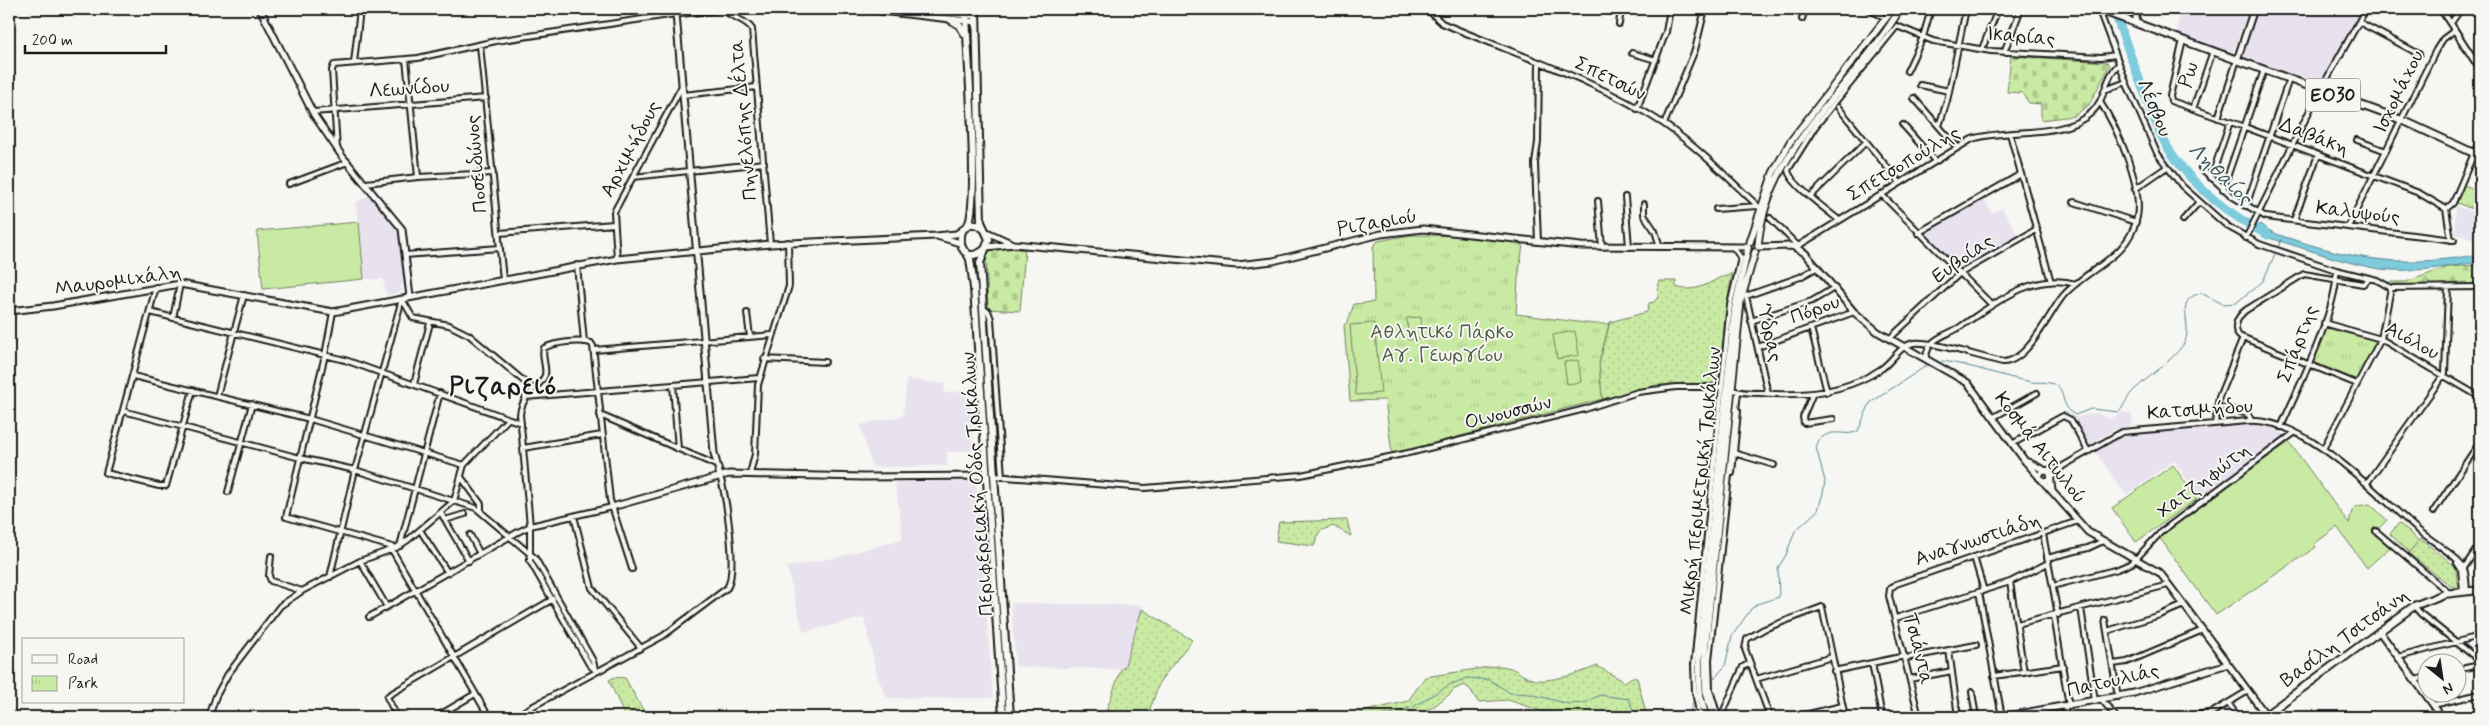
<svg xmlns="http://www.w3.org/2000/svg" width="2489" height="726" font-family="Mynerve,sans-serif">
  <defs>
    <pattern id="grass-dots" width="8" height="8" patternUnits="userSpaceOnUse" patternTransform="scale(1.25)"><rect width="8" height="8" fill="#c9eaa3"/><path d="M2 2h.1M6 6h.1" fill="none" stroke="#acc88c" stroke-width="1.8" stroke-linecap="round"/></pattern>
    <pattern id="forest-firs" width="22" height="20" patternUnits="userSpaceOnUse" patternTransform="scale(1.25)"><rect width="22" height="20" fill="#c9eaa3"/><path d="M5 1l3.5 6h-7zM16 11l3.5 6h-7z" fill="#acc88c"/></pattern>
    <pattern id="cemetery-stones" width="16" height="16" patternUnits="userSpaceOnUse" patternTransform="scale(1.25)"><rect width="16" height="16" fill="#c9eaa3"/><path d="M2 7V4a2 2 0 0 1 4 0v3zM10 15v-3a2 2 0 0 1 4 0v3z" fill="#acc88c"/></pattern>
    <pattern id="park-tufts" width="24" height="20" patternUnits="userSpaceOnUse" patternTransform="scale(1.25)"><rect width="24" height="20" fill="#c9eaa3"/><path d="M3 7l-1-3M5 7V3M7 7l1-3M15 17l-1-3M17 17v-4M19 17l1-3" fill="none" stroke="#acc88c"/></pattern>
  </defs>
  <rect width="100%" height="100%" fill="#f6f6f2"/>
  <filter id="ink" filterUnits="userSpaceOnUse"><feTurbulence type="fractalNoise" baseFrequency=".02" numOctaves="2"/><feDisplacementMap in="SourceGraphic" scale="10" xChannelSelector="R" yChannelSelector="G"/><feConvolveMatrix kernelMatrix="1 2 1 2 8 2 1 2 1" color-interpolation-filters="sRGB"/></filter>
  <g filter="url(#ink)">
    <path fill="#e8e2ee" d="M2179 9H2249L2232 55 2177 35Z
      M2259 9H2362L2320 85 2241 56Z
      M372 194 400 232 405 285 401 286 402 292 386 295 383 279H364L359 222 355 203Z
      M1984 199 1992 213 2002 208 2019 237 1963 269 1953 259 1950 261 1923 234Z
      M2456 206 2480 215V240L2455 234Z
      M907 379 945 384 944 393 970 390 973 451 947 452V466L872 467 860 425 903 416Z
      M2122 412 2132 414V425L2116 429 2088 446 2073 418 2096 413 2110 419Z
      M2255 423 2282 432 2284 436 2200 498 2174 461 2126 495 2094 450 2117 438 2132 434Z
      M976 481 993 698H887L878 679 864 618 803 632 787 567 838 557 903 539 895 482Z
      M1011 603 1143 605 1124 669H1121L1016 667Z"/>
    <path fill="url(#grass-dots)" stroke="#728360" d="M1732 273 1725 316 1720 384 1656 385 1602 399 1599 363 1610 322 1647 312 1649 303 1654 302 1658 297 1659 281H1676V287C1690 292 1704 287 1717 279 1722 276 1727 277 1732 273Z
      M1347 520 1351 536 1333 526 1320 531 1314 546 1276 541 1279 522Z
      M2421 539 2456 567 2457 587H2452L2408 553Z
      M1142 609 1192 640 1160 681 1147 717H1104L1121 669 1124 668Z
      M1496 666C1517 666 1516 674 1532 679 1546 684 1584 672 1597 666L1625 682 1632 677 1637 678 1647 717H1599L1598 714 1567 715 1541 711 1508 700 1478 702 1470 689 1464 685 1453 690C1451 695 1446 696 1442 700 1414 725 1377 717 1341 717L1408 701 1425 677Z
      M615 677 625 678 647 717H625L609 680Z"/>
    <path fill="url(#forest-firs)" stroke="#728360" d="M2480 265V285H2467L2466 282 2447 284 2444 287 2391 286 2387 282H2406L2448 267Z"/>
    <path fill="url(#cemetery-stones)" stroke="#728360" d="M2011 56 2107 62 2110 65 2089 105 2074 116 2041 120V104L2029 103 2022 93 2007 92Z
      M994 246 1025 250 1020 311 988 309 986 254 987 250Z"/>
    <path fill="url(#park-tufts)" stroke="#728360" d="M2464 185 2480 191V212L2457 203Z
      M1411 235C1441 236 1496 234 1523 245L1518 279 1516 314 1593 324H1609L1599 363 1602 399 1392 454 1385 400 1350 401 1344 325 1348 321 1354 304 1374 302 1373 246 1378 241Z
      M2326 328 2377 341 2357 380 2311 361Z"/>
    <path fill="#c9eaa3" stroke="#728360" d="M359 222 364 279 263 289 257 231Z
      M1421 317 1422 339 1408 340 1407 318Z
      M1374 323 1381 393 1356 395 1350 325Z
      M1575 331 1579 355 1557 359 1553 335Z
      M1578 360 1581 382 1567 384 1564 362Z
      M2289 442 2349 524 2352 511 2357 506 2370 504 2387 520 2376 531 2392 545 2367 568 2337 527 2314 544 2316 547 2216 615 2159 537Z
      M2173 465 2197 499 2136 542 2112 508Z
      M2399 523 2419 541 2409 552 2390 534Z"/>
    <path fill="#7ecbdd" stroke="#578590" d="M2260 224C2270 233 2285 237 2298 241 2365 262 2410 267 2480 254V262C2447 267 2414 273 2380 269 2343 263 2305 248 2269 238L2256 232Z"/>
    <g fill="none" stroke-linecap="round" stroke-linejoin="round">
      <path stroke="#578590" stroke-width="1" d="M2278 247 2281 240
        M1942 361C1973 365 2002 377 2032 382 2039 383 2049 381 2055 385 2066 391 2060 406 2075 415L2091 409 2119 412C2125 405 2128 395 2134 390 2150 375 2171 362 2183 345 2196 326 2171 300 2201 293L2223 304 2236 303 2263 281 2275 254
        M1713 680 1725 666 1732 636 1751 609 1757 604 1779 597 1778 568 1786 555 1795 531 1818 510 1823 493 1825 481 1816 447 1819 440C1834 426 1844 438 1858 431L1870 403 1926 366
        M1379 717 1413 707 1449 685 1467 678 1490 680 1510 693 1530 694 1569 704 1585 703 1599 695 1629 699 1635 717
        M1688 717 1694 701"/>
      <path stroke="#7ecbdd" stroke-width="9" d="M2114 9C2124 40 2136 71 2148 102 2155 120 2161 139 2172 154 2196 189 2231 216 2268 235"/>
      <defs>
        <path id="minor" d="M654 9 665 14
          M723 9C731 18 746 19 752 29L770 244
          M1427 9 1442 23C1516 55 1596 79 1664 124 1700 149 1729 179 1761 209
          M1867 9 1882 16
          M2099 10 2126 82 2157 153 2182 186 2227 226 2259 244 2336 270 2377 280 2391 288 2480 287
          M1802 19 1805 9
          M2359 22 2419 54
          M2451 23 2461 9
          M1619 24 1621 9
          M2183 40 2170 96 2171 101 2245 127 2419 193 2446 209
          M480 45 503 280
          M1982 49 1998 9
          M2004 52 2021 9
          M1632 53 1656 60
          M406 59 418 177
          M354 63 360 9
          M1907 71 1923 37 1931 9
          M1920 85 1949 91
          M2105 90 2126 82
          M683 95 757 87
          M1914 98 1957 147
          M1838 107 1900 183
          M1637 109 1666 32 1670 9
          M2193 109 2213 51
          M313 112 486 98
          M2218 118 2237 60
          M1664 124 1695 50 1705 9
          M1903 125 1935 161
          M1939 126 1947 101 1966 9
          M2010 134 2051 282
          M2357 140 2386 151
          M337 149 332 70 334 65 418 58 496 41 676 14
          M2201 168 2232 196 2266 217 2454 240
          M633 177 764 163
          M2211 178 2230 122
          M366 183 418 177 493 173
          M289 184 348 162
          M2135 189 2167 167
          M2223 189 2264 70
          M1881 194 1991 304
          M1811 196 1866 142
          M1625 197 1629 247
          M1598 201 1602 247
          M2074 202 2136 222
          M1644 204V215L1655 231 1660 247
          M2246 206 2289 79
          M1716 209 1757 206
          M1770 218 1798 246
          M1839 220C1828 211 1789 183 1788 170L1815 127 1897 26 1933 41 1991 51 2101 57 2116 55
          M2183 220 2199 202
          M2294 220 2318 155
          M2348 227 2436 50 2443 39 2455 30
          M499 233 614 224
          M1918 233 2021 174
          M2246 238 2316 98 2366 9
          M2451 240 2446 209 2453 203 2480 139
          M1538 242 1535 163 1538 142 1539 62
          M1798 246 1972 139C2007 128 2063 139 2091 113 2106 100 2105 76 2119 64
          M405 255 500 248
          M617 259 614 212 682 86
          M577 265 584 342
          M156 287 106 473 159 486H166L193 390
          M402 299 413 318 449 325 469 335 532 388
          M984 310 988 311 991 319 1002 477
          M150 312 345 360 521 423
          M333 312 325 355 286 517 396 548
          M747 313 750 337
          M173 318 180 284
          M1751 321 1812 301 1834 288
          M2324 323 2381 339 2480 397
          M1811 328 1827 392
          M1889 339 1959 274 2037 229
          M1758 347 1854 312
          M594 350 772 335
          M1926 358C1927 338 1946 336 1960 327 1993 305 2033 271 2076 284
          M764 359 825 362
          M133 376 310 419 464 465
          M414 384 430 323
          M2357 384 2239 336C2232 327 2238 316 2246 310L2304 274 2363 284 2370 278
          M673 385 678 449
          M1733 390C1741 393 1751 393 1760 393 1801 397 1845 393 1881 369 1892 362 1900 345 1914 343 1930 340 1983 358 2003 362 2028 362 2049 313 2063 296 2087 268 2129 258 2137 217 2143 186 2117 127 2100 102
          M1813 393 1803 417 1804 423 1833 419
          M1768 394 1746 296 1800 277 1818 267
          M217 396 244 295
          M525 397 759 378
          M2217 406 2248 414 2251 420
          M123 411 300 458 355 470 476 508 535 558 593 661 595 669
          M600 415 716 465
          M1994 417 2037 393
          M2215 423 2219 397 2243 338
          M2281 427C2296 393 2340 304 2336 270
          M2012 444 2063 416 2071 420 2088 451
          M523 448 602 435
          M2323 449 2381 339 2391 288
          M1734 453 1774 465
          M1732 473 1738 411
          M750 474 755 454 758 385 789 286 788 242
          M994 476 1145 488 1301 475 1413 452 1585 409 1638 392 1676 387H1722
          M461 477 481 504V512
          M2039 478 2042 471 2061 467
          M2042 481H2048L2063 466 2122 432 2248 421C2306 417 2376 494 2418 530 2429 539 2455 555 2462 565 2467 572 2466 583 2467 591
          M2367 483 2445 373 2448 288
          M228 492 252 404
          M2433 512 2480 442
          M441 513 469 561
          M574 516 592 588 641 648
          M445 520 465 514
          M420 530 448 573
          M2376 531 2449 593
          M2043 534 2058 615
          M470 535 480 554
          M400 546 440 393
          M392 550 489 717
          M271 556 269 576 271 581 302 591
          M1974 557 1984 591
          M2047 558 2088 548 2101 542
          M360 561 387 607
          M2457 563 2461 569 2463 591
          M2464 568 2480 544
          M330 577 355 470 402 299
          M2010 582 2024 672
          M2053 586 2118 569 2132 563 2162 531 2294 433
          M1979 592 2002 717
          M2414 606 2421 614 2480 661
          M2081 608 2095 701
          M2054 616 2069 706
          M369 617 518 532 530 526 612 507
          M1896 618 2010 582 2048 563
          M2105 620 2118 697
          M2017 624 2168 585
          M2107 631 2160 615 2184 605
          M1949 650 1958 717
          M2398 657 2480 636
          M1906 658 1976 645
          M1872 663 1882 717
          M2113 664 2127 662 2203 630
          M2456 670 2480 665
          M596 671 589 664 530 561V526L520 414C523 392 542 386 545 375 547 366 541 357 544 348 556 342 578 340 591 343L593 346 610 500 632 569
          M1834 671 1905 656
          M1994 676 2063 666
          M1756 679 1832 657
          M1910 679 1952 671
          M2415 680 2426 677
          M1972 692 1976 717
          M2102 700 2116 717
          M2228 703 2238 717
          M2433 705 2480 694
          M2159 716V717
          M209 717 216 696 228 674 280 606 302 591 360 561 396 548 408 540 454 501 464 465 508 419
          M397 717 387 697 389 695 553 599
          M436 717 475 694
          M513 717 663 636 727 588C738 571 726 496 720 476
          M1700 717 1695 692 1694 665 1730 305 1741 258 1733 247
          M1718 717 1710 690 1709 660 1738 392
          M1721 717 1743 667 1750 663
          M1770 717 1745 649 1747 639 1764 629 1822 607 1845 717
          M1796 717 1842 706
          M1919 717 1889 596 1890 589 1896 584 2078 521
          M2065 717V707
          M2187 717 2213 712 2248 691"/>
        <path id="tertiary" d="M260 9 314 115 342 156 402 229 410 297
          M863 9 976 22
          M910 9 976 16
          M2441 9 2480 69
          M2136 23V9
          M2237 60 2254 9
          M987 232 1011 243
          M937 236 960 243
          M987 247 1014 244 1237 265 1273 261 1381 234 1423 229 1581 246 1748 247
          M1758 247 1792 246 1805 253 1854 312 1878 332 1968 383 2025 461 2088 532 2160 573 2266 715
          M9 311 53 306 180 284 333 312 617 259 770 244 936 236 956 234 963 230
          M2028 462 2050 473 2052 491
          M720 476 714 453 676 14 723 9
          M612 507 729 474 863 477 987 476
          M2379 631 2442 717
          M2002 717 2134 693 2228 664"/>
        <path id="secondary" d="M1750 242 1773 173 1790 142 1893 9
          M1758 246C1766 147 1854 88 1900 9
          M1706 717 1700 695 1699 658 1735 307 1748 248
          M1713 717 1706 691 1705 650 1741 300 1755 252"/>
        <path id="primary" d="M966 9C966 43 981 209 967 227
          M976 9 981 222 989 239 980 263 1010 717
          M2097 9 2402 120 2480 156
          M954 13 961 9
          M951 20 959 25 965 34
          M984 250C953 273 953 206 984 229
          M966 252 970 259 974 288 1003 717
          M2263 717 2414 606 2444 594 2480 590"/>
      </defs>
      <use href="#minor" stroke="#1c1c1c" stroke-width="8"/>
      <use href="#tertiary" stroke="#1c1c1c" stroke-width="9"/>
      <use href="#secondary" stroke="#1c1c1c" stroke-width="9"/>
      <use href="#primary" stroke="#1c1c1c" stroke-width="10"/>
      <use href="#minor" stroke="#f6f6f2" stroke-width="4"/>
      <use href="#tertiary" stroke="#f6f6f2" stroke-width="5"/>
      <use href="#secondary" stroke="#f6f6f2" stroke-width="5.5"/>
      <use href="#primary" stroke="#f6f6f2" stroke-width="6"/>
    </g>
  </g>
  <g text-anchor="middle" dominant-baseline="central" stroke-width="4" stroke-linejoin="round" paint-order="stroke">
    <rect fill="#f6f6f2" stroke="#5d5d5c" stroke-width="1" x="2305.5" y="78.5" width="55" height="33" rx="4"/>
    <g font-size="19" font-weight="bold" fill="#1c1c1c">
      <text x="2333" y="95">ΕΟ30</text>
    </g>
    <g font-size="20" fill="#1c1c1c" stroke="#f6f6f2">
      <text transform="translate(2021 37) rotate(5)">Ικαρίας</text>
      <text transform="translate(2189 75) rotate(-72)">Ρω</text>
      <text transform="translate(1610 79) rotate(26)">Σπετσών</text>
      <text transform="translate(409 89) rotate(-4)">Λεωνίδου</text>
      <text transform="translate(2399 92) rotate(-64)">Ισχομάχου</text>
      <text transform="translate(2154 108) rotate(67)">Λέσβου</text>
      <text transform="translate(744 120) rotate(-95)">Πηνελόπης Δέλτα</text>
      <text transform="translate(2314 137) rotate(21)">Δαβάκη</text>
      <text transform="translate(631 149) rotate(-62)">Αρχιμήδους</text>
      <text transform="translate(477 164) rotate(-95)">Ποσειδώνος</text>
      <text transform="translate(1904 164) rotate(-31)">Σπετσοπούλης</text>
      <text transform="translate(2358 213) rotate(7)">Καλυψούς</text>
      <text transform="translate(1377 223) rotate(-10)">Ριζαριού</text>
      <text transform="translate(1963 259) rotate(-35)">Ευβοίας</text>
      <text transform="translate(118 281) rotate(-8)">Μαυρομιχάλη</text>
      <text transform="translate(1815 310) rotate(-20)">Πόρου</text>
      <text transform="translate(1769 333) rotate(77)">Ύδρας</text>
      <text transform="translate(2412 341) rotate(29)">Αιόλου</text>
      <text transform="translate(2298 344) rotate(-69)">Σπάρτης</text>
      <text transform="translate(2200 410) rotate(-4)">Κατσιμήδου</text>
      <text transform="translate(1508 413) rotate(-14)">Οινουσσών</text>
      <text transform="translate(2040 448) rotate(52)">Κοσμά Αιτωλού</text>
      <text transform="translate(1701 481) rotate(-84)">Μικρή περιμετρική Τρικάλων</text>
      <text transform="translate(2204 481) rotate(-37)">Χατζηφώτη</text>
      <text transform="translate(978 484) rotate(-94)">Περιφερειακή Οδός Τρικάλων</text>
      <text transform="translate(1978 540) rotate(-18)">Αναγνωστιάδη</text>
      <text transform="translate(2345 638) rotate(-36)">Βασίλη Τσιτσάνη</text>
      <text transform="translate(1918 649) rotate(76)">Τσιάντα</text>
      <text transform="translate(2113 681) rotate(-13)">Πατουλιάς</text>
    </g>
    <g font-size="20" fill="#505a44" stroke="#f6f6f2">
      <text x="1442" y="332">Αθλητικό Πάρκο<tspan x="1442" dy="23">Αγ. Γεωργίου</tspan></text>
    </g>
    <g font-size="21" font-style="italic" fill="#3e5960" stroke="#f6f6f2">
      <text transform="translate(2220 174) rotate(44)">Ληθαίος</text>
    </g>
    <g font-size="25" font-weight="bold" letter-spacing="1" fill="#1c1c1c" stroke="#f6f6f2">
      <text x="503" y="387">Ριζαρειό</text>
    </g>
  </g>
  <rect width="2489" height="726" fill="none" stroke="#f6f6f2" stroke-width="30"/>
  <rect x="15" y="15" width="2459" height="696" fill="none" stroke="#1c1c1c" stroke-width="2" filter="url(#ink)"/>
  <rect x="22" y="638" width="162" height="65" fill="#f6f6f2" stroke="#9f9f9c"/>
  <rect x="32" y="655" width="25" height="8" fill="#f6f6f2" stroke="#9f9f9c"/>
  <text x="68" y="664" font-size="15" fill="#1c1c1c">Road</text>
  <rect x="32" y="676" width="25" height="15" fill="url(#park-tufts)" stroke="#9f9f9c"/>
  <text x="68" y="688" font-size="15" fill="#1c1c1c">Park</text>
  <g transform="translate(2442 678) rotate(150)"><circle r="24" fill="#f6f6f2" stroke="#9f9f9c"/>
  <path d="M0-4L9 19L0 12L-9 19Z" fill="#1c1c1c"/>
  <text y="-8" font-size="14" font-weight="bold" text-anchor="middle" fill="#1c1c1c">N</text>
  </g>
  <path d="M25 45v8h141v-8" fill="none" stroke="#1c1c1c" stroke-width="2.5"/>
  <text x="32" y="45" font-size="15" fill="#1c1c1c" stroke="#f6f6f2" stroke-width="4" paint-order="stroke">200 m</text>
</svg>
